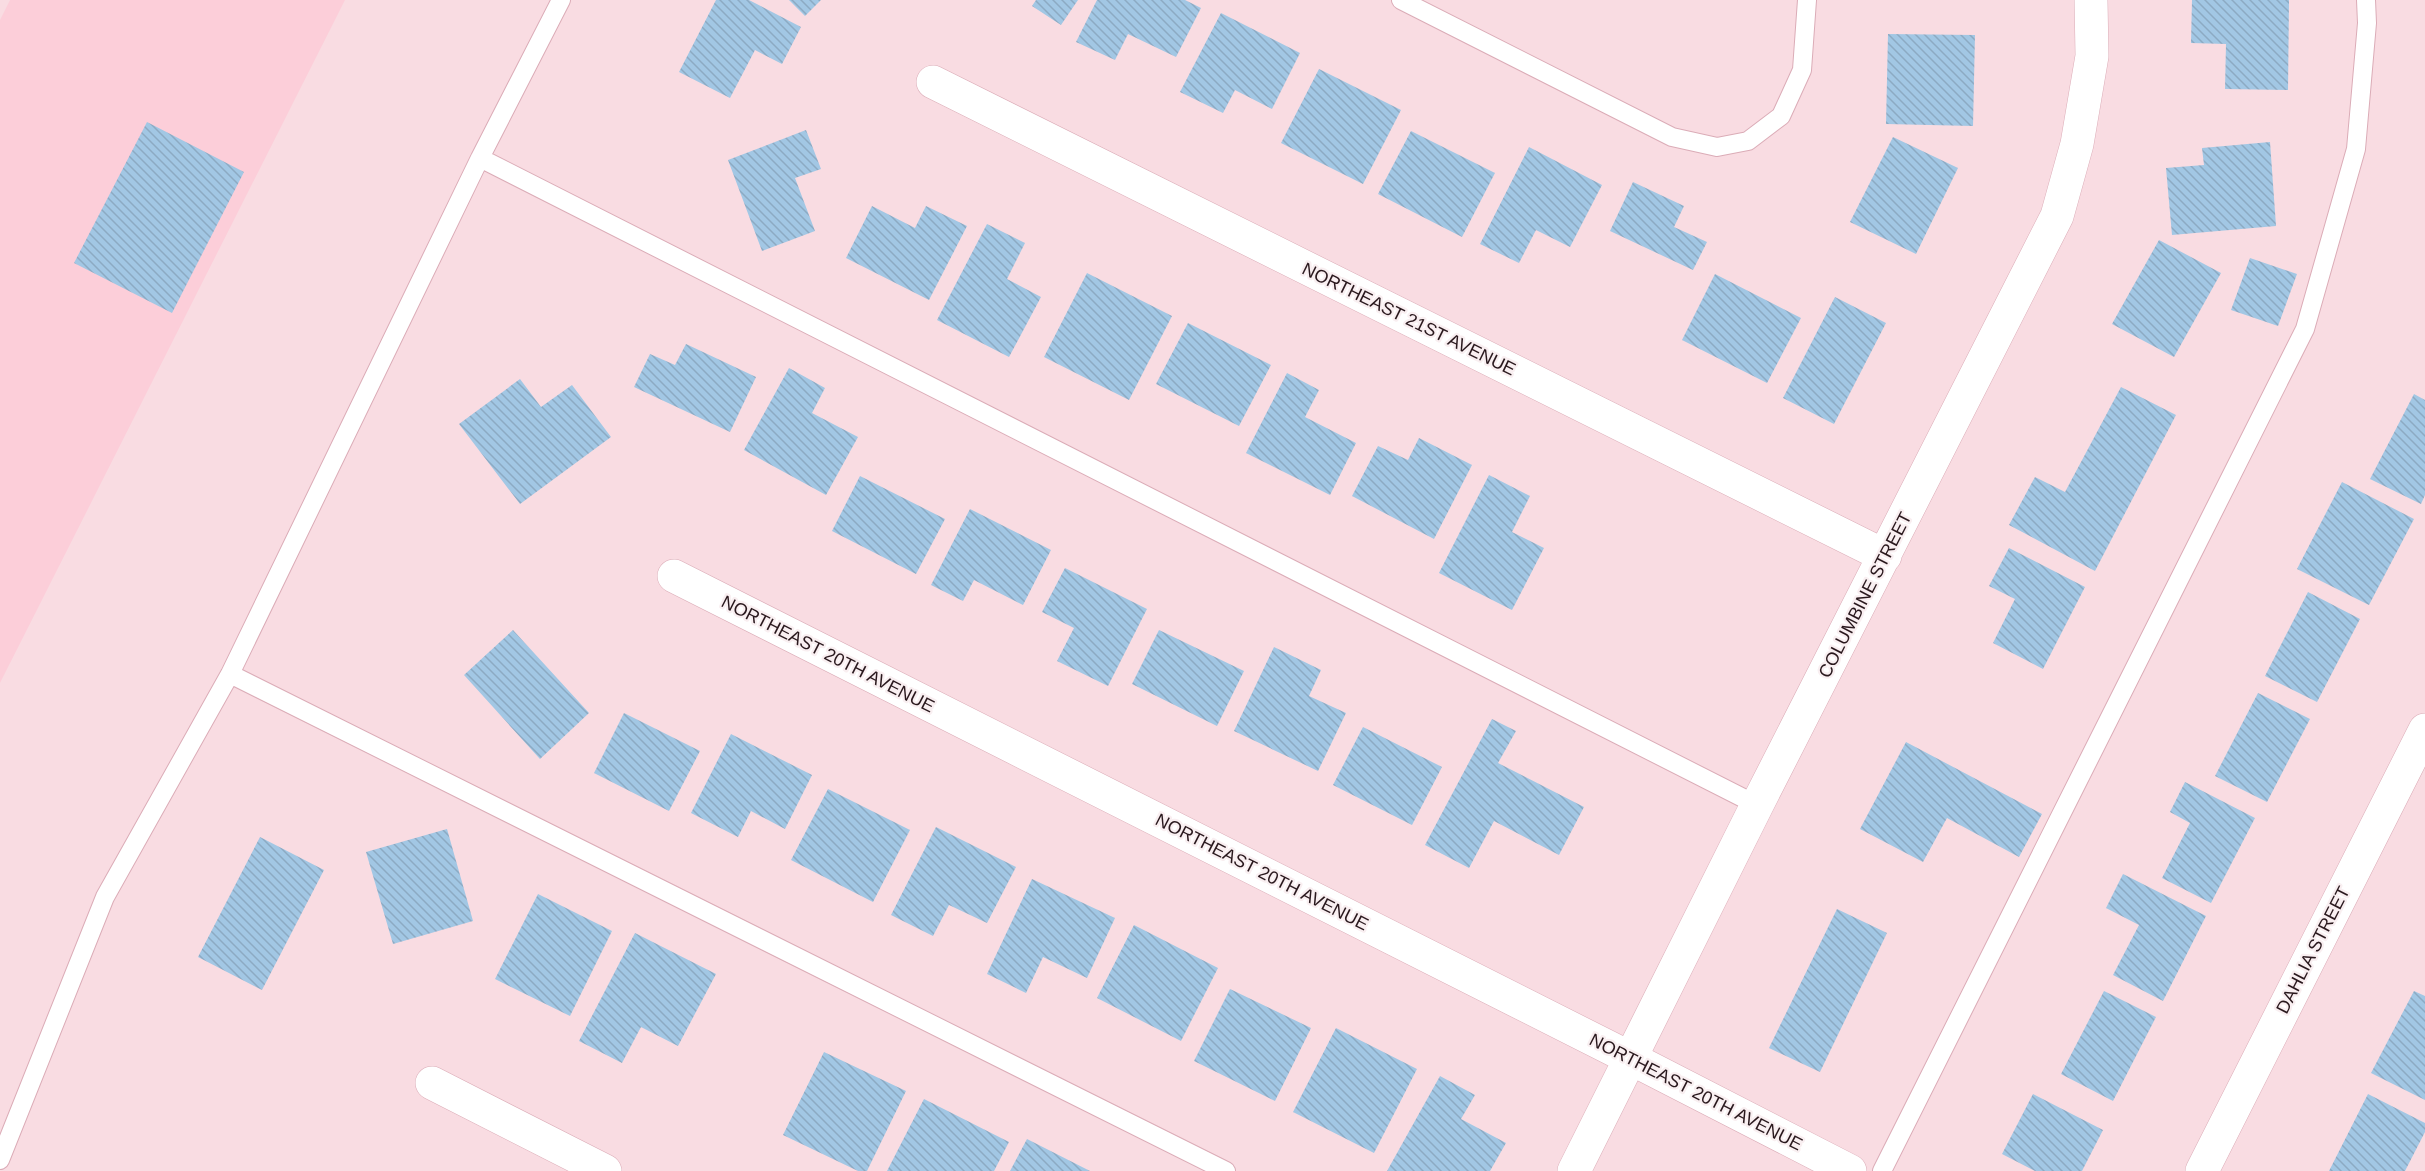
<svg xmlns="http://www.w3.org/2000/svg" width="2425" height="1171" font-family="Helvetica,sans-serif">
  <defs>
    <pattern id="building-back-hatch" width="6" height="6" patternUnits="userSpaceOnUse" patternTransform="scale(1.5)"><rect width="6" height="6" fill="#a2c7e4"/><path d="M-1 5l2 2M0 0l6 6M5-1l2 2" fill="none" stroke="#8caac3"/></pattern>
  </defs>
  <rect width="100%" height="100%" fill="#f9dce2"/>
  <path fill="#fcced9" d="M10 0H345L0 683V20Z"/>
  <path fill="url(#building-back-hatch)" d="M716 0H749L801 27 782 64 755 50 730 98 679 72Z
    M789 0H821L805 16Z
    M1036 0H1078L1061 25 1032 6Z
    M1097 0H1185L1201 8 1176 57 1128 34 1115 60 1076 42Z
    M2192 0H2289L2288 90 2225 89 2226 44 2191 43Z
    M1221 13 1300 53 1272 109 1235 90 1223 113 1180 92Z
    M1888 34 1975 35 1973 126 1886 124Z
    M1319 69 1401 110 1363 184 1281 143Z
    M147 122 244 172 172 313 74 263Z
    M806 130 821 169 795 178 815 231 762 251 728 160Z
    M1411 131 1495 173 1462 237 1378 194Z
    M1893 137 1958 168 1916 254 1850 222Z
    M2270 142 2276 226 2172 235 2166 168 2204 165 2202 148Z
    M1529 147 1602 185 1570 247 1536 230 1519 263 1480 244Z
    M1633 182 1684 206 1674 227 1707 242 1693 270 1610 231Z
    M872 206 915 228 926 206 967 226 929 300 846 258Z
    M987 224 1025 243 1007 279 1041 297 1009 357 937 320Z
    M2159 240 2221 273 2174 357 2112 324Z
    M2250 258 2297 274 2278 326 2231 310Z
    M1087 273 1172 316 1129 400 1044 357Z
    M1715 274 1801 318 1767 383 1682 340Z
    M1835 297 1886 323 1834 424 1783 398Z
    M1188 323 1271 365 1239 426 1156 384Z
    M686 344 756 377 730 432 634 387 650 354 675 365Z
    M789 368 825 388 812 413 858 437 826 495 744 450Z
    M1287 373 1319 390 1305 417 1356 443 1330 495 1246 453Z
    M520 379 541 407 572 385 611 437 520 504 459 424Z
    M2121 387 2176 415 2095 571 2009 525 2035 477 2065 492Z
    M2414 394 2425 400V495L2421 504 2370 479Z
    M1419 438 1472 465 1434 539 1352 496 1378 446 1408 460Z
    M1489 475 1530 496 1512 532 1544 548 1512 610 1439 573Z
    M860 476 945 519 916 574 832 531Z
    M2342 482 2414 519 2369 605 2297 569Z
    M970 509 1051 550 1023 605 974 580 963 601 931 585Z
    M2009 548 2085 587 2043 669 1993 643 2015 599 1989 586Z
    M1065 568 1147 609 1108 686 1057 661 1074 628 1042 612Z
    M2308 592 2360 619 2317 702 2265 676Z
    M513 630 589 713 540 759 464 675Z
    M1159 630 1244 671 1217 726 1132 684Z
    M1274 647 1321 670 1309 696 1346 713 1318 771 1234 731Z
    M2258 693 2310 719 2267 802 2215 776Z
    M624 713 700 751 669 811 594 773Z
    M1492 719 1516 731 1498 763 1584 807 1559 855 1494 821 1469 868 1425 845Z
    M1363 727 1442 767 1412 825 1333 785Z
    M731 734 812 775 785 829 751 811 738 837 691 813Z
    M1906 742 2042 814 2019 857 1947 818 1923 862 1860 829Z
    M2185 782 2255 818 2211 903 2162 878 2190 823 2170 812Z
    M828 789 910 830 873 902 791 860Z
    M936 827 1016 867 987 923 949 905 933 936 891 915Z
    M447 829 473 921 393 944 366 852Z
    M260 837 324 870 262 990 198 957Z
    M2123 874 2206 916 2163 1001 2113 975 2139 925 2106 908Z
    M1032 879 1115 918 1087 978 1043 957 1026 993 987 974Z
    M538 894 612 931 570 1016 495 979Z
    M1837 909 1887 933 1820 1072 1769 1048Z
    M1134 925 1218 968 1181 1041 1097 998Z
    M635 933 716 974 678 1046 641 1027 622 1063 579 1041Z
    M1230 989 1311 1028 1275 1101 1194 1061Z
    M2104 991 2156 1017 2113 1101 2061 1074Z
    M2414 991 2425 996V1100L2371 1073Z
    M1336 1028 1417 1069 1374 1153 1293 1112Z
    M824 1052 906 1091 867 1171H858L783 1135Z
    M1440 1076 1475 1095 1461 1119 1506 1143 1490 1171H1387Z
    M2033 1094 2103 1130 2082 1171H2035L2002 1154Z
    M2368 1094 2425 1123V1132L2405 1171H2329Z
    M924 1099 1009 1142 994 1171H887Z
    M1027 1139 1090 1171H1010Z"/>
  <g fill="none" stroke-linecap="round" stroke-linejoin="round">
    <defs>
      <path id="lane" d="M1401 0 1672 137 1717 147 1748 141 1781 116 1802 70 1807 0
        M480 158 1757 805
        M230 674 1226 1171
        M0 1160 105 897 230 674 480 158 561 0
        M1882 1171 2305 329 2356 149 2367 23 2366 0"/>
      <path id="street" d="M933 82 1885 556
        M674 576 1632 1059 1850 1171
        M432 1083 605 1171
        M1574 1171 1757 805 2057 216 2077 144 2092 56 2091 0
        M2202 1171 2425 730"/>
    </defs>
    <use href="#lane" stroke="#dbacb7" stroke-width="20"/>
    <use href="#street" stroke="#dbacb7" stroke-width="34"/>
    <use href="#lane" stroke="#fff" stroke-width="18"/>
    <use href="#street" stroke="#fff" stroke-width="33"/>
  </g>
  <g text-anchor="middle" dominant-baseline="central" stroke-width="4.5" stroke-linejoin="round" paint-order="stroke">
    <g font-size="18" fill="#29181d" stroke="#f9eff1">
      <text transform="translate(1409 319) rotate(26)">NORTHEAST 21ST AVENUE</text>
      <text transform="translate(1865 595) rotate(-63)">COLUMBINE STREET</text>
      <text transform="translate(828 654) rotate(27)">NORTHEAST 20TH AVENUE</text>
      <text transform="translate(1262 872) rotate(27)">NORTHEAST 20TH AVENUE</text>
      <text transform="translate(2313 950) rotate(-63)">DAHLIA STREET</text>
      <text transform="translate(1696 1092) rotate(27)">NORTHEAST 20TH AVENUE</text>
    </g>
  </g>
</svg>
